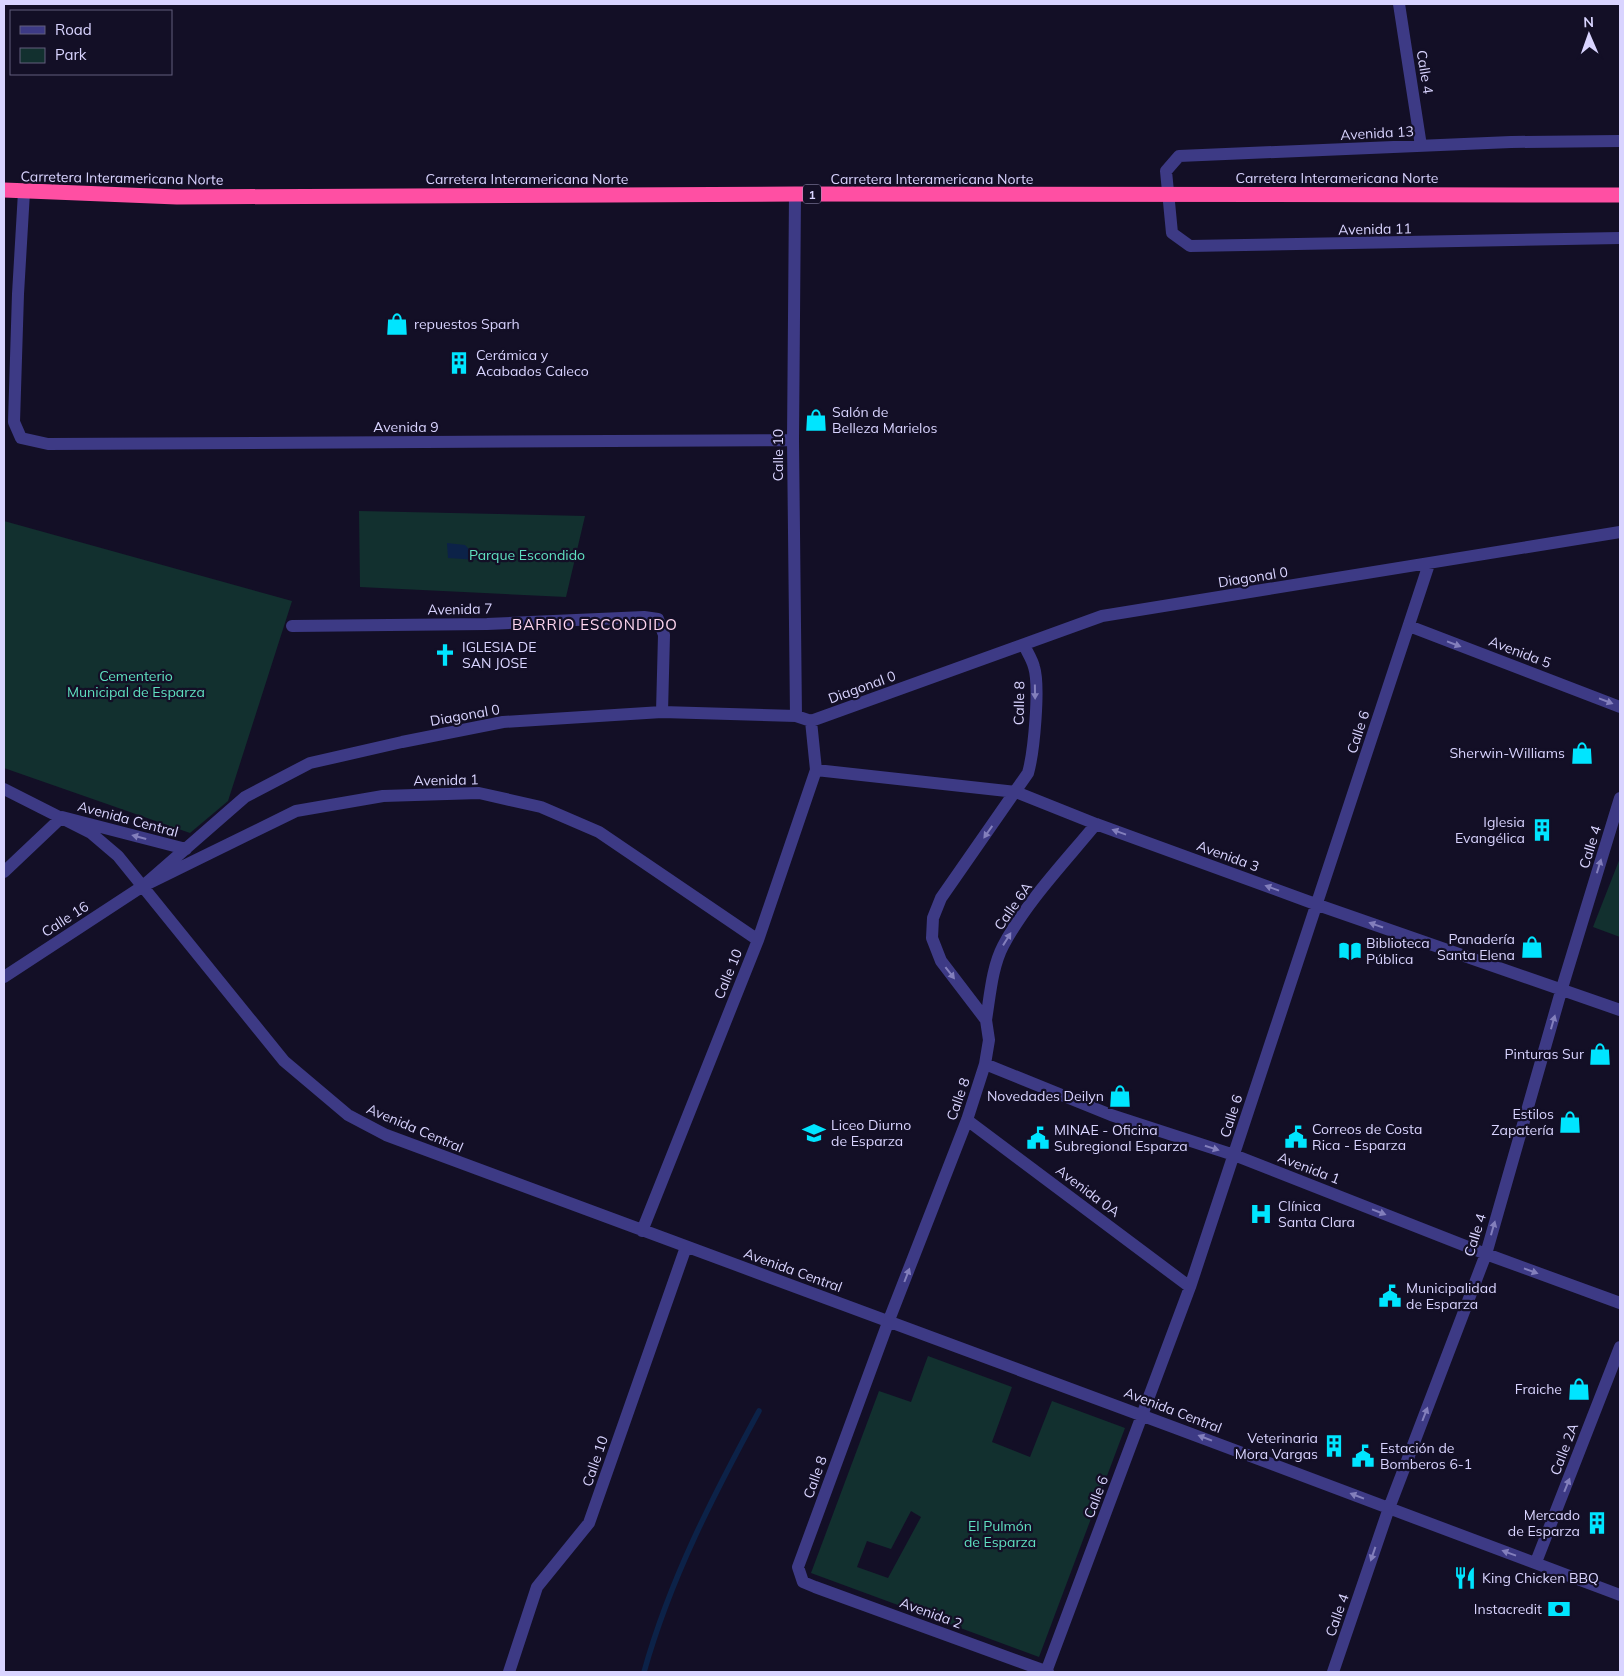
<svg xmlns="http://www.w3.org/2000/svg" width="1624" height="1676" font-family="Mulish,sans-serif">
  <rect width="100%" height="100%" fill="#130f26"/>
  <path fill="#12302f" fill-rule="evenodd" d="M359 511 585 516 566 597 360 587Z
    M4 521 292 601 228 801 190 833 4 768Z
    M1620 858V937L1593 927Z
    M928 1356 1012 1387 992 1442 1030 1457 1052 1401 1125 1428 1039 1657 811 1573 879 1391 911 1402ZM911 1511 921 1517 888 1578 857 1567 867 1541 891 1549Z"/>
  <path fill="#0c2248" d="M447 543 465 545 479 560 448 558Z"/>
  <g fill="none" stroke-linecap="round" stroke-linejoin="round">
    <path stroke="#0c2248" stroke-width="5.5" d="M644 1672C670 1579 713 1496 759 1411"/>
    <path stroke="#3d3a85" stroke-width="12" d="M1399 4 1421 146
      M1620 141 1511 142 1179 156 1166 171 1172 233 1190 246 1620 238
      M24 192 18 294 14 422 21 438 48 444 793 440
      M795 194 793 440 796 716
      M292 626 487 624 644 617 658 619 664 635 662 712
      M1409 626 1620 707
      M1024 645C1027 652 1032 659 1034 667 1040 686 1034 752 1028 773L941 898 933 918 932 938 941 961 986 1020 989 1040 985 1064 967 1120 889 1320 798 1567 803 1582 815 1587 1048 1672
      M816 770 1016 792 1096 824 1318 905 1620 1010
      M4 789 91 833 118 856 284 1061 348 1115 386 1135C797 1290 1210 1438 1620 1595
      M4 872 62 817 186 849
      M143 886 245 797 310 763 402 742 503 722 662 712 796 716 811 721 1102 616 1620 532
      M4 977 143 886 296 811 383 796 479 793 541 807 599 832 758 940
      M986 1020C990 996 992 967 1003 946 1027 901 1064 863 1096 824
      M985 1064 1111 1115 1234 1155 1486 1254 1620 1303
      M967 1120 1190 1287
      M642 1231 758 940 816 770 811 721
      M1536 1562 1620 1347
      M509 1672 537 1587 589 1523 686 1247
      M1046 1672 1190 1287 1429 564
      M1333 1672 1389 1508 1486 1254 1562 988 1620 798"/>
    <path stroke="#ff4fa3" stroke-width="15" d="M4 190 177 197 795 194 1620 195"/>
  </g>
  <defs><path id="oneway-solid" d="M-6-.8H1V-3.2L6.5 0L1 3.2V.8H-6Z" transform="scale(1.25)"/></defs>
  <g fill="#837fbc">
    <use href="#oneway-solid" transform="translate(1454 644) rotate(21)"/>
    <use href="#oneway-solid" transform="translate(1035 692) rotate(89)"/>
    <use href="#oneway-solid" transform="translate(1606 701) rotate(21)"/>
    <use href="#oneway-solid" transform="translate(988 832) rotate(125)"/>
    <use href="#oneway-solid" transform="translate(1119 832) rotate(-160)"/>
    <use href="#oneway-solid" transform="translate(139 837) rotate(-165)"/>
    <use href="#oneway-solid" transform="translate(1599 866) rotate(-73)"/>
    <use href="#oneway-solid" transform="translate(1272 888) rotate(-160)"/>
    <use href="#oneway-solid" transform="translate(1376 925) rotate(-161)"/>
    <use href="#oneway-solid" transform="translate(1007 939) rotate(-58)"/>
    <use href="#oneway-solid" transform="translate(950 973) rotate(52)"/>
    <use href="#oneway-solid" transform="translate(1553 1022) rotate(-74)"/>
    <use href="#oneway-solid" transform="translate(1212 1148) rotate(18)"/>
    <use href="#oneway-solid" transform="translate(1379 1212) rotate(21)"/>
    <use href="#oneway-solid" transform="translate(1493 1228) rotate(-74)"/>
    <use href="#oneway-solid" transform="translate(1531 1271) rotate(20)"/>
    <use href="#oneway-solid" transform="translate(907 1275) rotate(-69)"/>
    <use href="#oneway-solid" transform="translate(1425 1414) rotate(-69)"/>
    <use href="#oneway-solid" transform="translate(1205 1438) rotate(-159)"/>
    <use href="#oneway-solid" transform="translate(1567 1485) rotate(-68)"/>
    <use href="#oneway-solid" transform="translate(1357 1496) rotate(-159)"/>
    <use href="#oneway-solid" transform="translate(1509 1553) rotate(-160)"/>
    <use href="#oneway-solid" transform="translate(1373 1554) rotate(109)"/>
  </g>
  <defs>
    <symbol id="shop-bare" viewBox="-9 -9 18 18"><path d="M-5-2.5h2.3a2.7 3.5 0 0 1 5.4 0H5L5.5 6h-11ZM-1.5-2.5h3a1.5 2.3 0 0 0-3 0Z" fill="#00e5ff" stroke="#130f26" stroke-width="2.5" paint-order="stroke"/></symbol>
    <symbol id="building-bare" viewBox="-9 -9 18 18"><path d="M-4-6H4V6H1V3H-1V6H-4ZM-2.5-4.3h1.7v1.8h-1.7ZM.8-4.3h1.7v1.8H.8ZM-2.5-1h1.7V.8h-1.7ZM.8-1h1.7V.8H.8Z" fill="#00e5ff" stroke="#130f26" stroke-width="2.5" paint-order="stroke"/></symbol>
    <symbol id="church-bare" viewBox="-9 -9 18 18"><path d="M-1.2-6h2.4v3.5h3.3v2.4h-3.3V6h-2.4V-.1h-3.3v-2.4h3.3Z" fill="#00e5ff" stroke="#130f26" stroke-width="2.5" paint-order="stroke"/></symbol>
    <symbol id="library-bare" viewBox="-9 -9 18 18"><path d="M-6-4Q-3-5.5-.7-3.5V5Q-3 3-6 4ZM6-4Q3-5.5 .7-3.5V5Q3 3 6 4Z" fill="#00e5ff" stroke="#130f26" stroke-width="2.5" paint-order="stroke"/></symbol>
    <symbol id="school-bare" viewBox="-9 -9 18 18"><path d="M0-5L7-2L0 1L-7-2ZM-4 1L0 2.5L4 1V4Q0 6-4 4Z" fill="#00e5ff" stroke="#130f26" stroke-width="2.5" paint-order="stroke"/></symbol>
    <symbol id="civic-bare" viewBox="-9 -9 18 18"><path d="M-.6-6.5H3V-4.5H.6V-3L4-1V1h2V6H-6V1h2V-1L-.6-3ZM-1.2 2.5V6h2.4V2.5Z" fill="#00e5ff" stroke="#130f26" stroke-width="2.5" paint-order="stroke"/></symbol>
    <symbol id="hospital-bare" viewBox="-9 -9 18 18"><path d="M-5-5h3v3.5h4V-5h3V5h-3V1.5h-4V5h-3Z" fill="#00e5ff" stroke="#130f26" stroke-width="2.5" paint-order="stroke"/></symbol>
    <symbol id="restaurant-bare" viewBox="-9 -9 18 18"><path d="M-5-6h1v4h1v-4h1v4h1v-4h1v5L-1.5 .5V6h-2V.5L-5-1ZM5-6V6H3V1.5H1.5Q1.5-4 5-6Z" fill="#00e5ff" stroke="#130f26" stroke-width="2.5" paint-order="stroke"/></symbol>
    <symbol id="bank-bare" viewBox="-9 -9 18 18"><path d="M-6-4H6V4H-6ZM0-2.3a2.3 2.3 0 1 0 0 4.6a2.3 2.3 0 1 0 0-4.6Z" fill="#00e5ff" stroke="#130f26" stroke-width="2.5" paint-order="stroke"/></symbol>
  </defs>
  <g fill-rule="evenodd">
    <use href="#shop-bare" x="381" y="308" width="32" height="32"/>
    <use href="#building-bare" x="443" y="347" width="32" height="32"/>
    <use href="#shop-bare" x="800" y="404" width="32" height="32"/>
    <use href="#church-bare" x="429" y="639" width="32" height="32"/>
    <use href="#shop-bare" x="1566" y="737" width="32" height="32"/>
    <use href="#building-bare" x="1526" y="814" width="32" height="32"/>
    <use href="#shop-bare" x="1516" y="931" width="32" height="32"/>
    <use href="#library-bare" x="1334" y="935" width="32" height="32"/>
    <use href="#shop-bare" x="1584" y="1038" width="32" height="32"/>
    <use href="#shop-bare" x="1104" y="1080" width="32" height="32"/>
    <use href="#shop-bare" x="1554" y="1106" width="32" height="32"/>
    <use href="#school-bare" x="798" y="1117" width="32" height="32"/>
    <use href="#civic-bare" x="1280" y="1121" width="32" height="32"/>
    <use href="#civic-bare" x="1022" y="1122" width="32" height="32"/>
    <use href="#hospital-bare" x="1245" y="1198" width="32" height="32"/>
    <use href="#civic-bare" x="1374" y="1280" width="32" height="32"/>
    <use href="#shop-bare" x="1563" y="1373" width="32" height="32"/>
    <use href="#building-bare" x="1318" y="1430" width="32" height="32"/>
    <use href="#civic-bare" x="1347" y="1440" width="32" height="32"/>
    <use href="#building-bare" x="1581" y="1507" width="32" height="32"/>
    <use href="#restaurant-bare" x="1449" y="1562" width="32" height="32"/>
    <use href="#bank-bare" x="1543" y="1593" width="32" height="32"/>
  </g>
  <g text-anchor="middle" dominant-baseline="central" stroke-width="4.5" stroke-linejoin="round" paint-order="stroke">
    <rect fill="#130f26" stroke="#9e99be" stroke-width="1" x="803" y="184.5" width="18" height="19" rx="4"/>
    <g font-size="12" font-weight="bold" fill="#d9d4ff">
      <text x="812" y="194">1</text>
    </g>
    <g font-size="14" fill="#d9d4ff" stroke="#130f26">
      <text transform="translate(1425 72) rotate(81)">Calle 4</text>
      <text transform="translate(1377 133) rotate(-3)">Avenida 13</text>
      <text transform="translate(122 178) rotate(1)">Carretera Interamericana Norte</text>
      <text x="1337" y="178">Carretera Interamericana Norte</text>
      <text x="527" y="179">Carretera Interamericana Norte</text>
      <text x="932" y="179">Carretera Interamericana Norte</text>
      <text transform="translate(1375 229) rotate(-1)">Avenida 11</text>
      <text x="406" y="427">Avenida 9</text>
      <text transform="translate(778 455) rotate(-90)">Calle 10</text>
      <text transform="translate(1253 577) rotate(-9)">Diagonal 0</text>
      <text transform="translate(460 609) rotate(-1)">Avenida 7</text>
      <text transform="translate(1520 652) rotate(21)">Avenida 5</text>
      <text transform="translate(862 687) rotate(-20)">Diagonal 0</text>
      <text transform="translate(1019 703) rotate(-89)">Calle 8</text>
      <text transform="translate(465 715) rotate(-10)">Diagonal 0</text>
      <text transform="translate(1358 732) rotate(-72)">Calle 6</text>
      <text transform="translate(446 780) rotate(-1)">Avenida 1</text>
      <text transform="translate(128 819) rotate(15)">Avenida Central</text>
      <text transform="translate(1590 847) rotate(-73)">Calle 4</text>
      <text transform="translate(1228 856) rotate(20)">Avenida 3</text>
      <text transform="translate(1013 906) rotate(-55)">Calle 6A</text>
      <text transform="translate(65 919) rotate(-33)">Calle 16</text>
      <text transform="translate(728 974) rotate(-68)">Calle 10</text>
      <text transform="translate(958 1099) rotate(-71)">Calle 8</text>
      <text transform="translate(1231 1116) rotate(-72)">Calle 6</text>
      <text transform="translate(415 1128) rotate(23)">Avenida Central</text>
      <text transform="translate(1309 1168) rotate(21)">Avenida 1</text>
      <text transform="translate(1088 1191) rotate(37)">Avenida 0A</text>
      <text transform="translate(1475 1235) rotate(-73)">Calle 4</text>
      <text transform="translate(793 1270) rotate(20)">Avenida Central</text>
      <text transform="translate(1173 1410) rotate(21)">Avenida Central</text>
      <text transform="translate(1564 1449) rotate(-69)">Calle 2A</text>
      <text transform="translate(595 1461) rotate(-71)">Calle 10</text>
      <text transform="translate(815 1477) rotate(-70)">Calle 8</text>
      <text transform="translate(1096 1497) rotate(-69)">Calle 6</text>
      <text transform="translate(931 1613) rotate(20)">Avenida 2</text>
      <text transform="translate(1337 1615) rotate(-71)">Calle 4</text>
    </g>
    <g font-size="14" fill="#d9d4ff" stroke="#130f26" text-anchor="start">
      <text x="414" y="324">repuestos Sparh</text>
      <text x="476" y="355">Cerámica y<tspan x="476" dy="16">Acabados Caleco</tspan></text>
      <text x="832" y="412">Salón de<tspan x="832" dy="16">Belleza Marielos</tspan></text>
      <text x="462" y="647">IGLESIA DE<tspan x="462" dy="16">SAN JOSE</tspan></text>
      <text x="1565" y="753" text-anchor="end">Sherwin-Williams</text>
      <text x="1525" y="822" text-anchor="end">Iglesia<tspan x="1525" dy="16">Evangélica</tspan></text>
      <text x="1515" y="939" text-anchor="end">Panadería<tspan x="1515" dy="16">Santa Elena</tspan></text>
      <text x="1366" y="943">Biblioteca<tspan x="1366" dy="16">Pública</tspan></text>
      <text x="1584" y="1054" text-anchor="end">Pinturas Sur</text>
      <text x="1104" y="1096" text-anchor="end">Novedades Deilyn</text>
      <text x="1554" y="1114" text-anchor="end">Estilos<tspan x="1554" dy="16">Zapatería</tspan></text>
      <text x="831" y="1125">Liceo Diurno<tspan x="831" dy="16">de Esparza</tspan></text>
      <text x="1312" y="1129">Correos de Costa<tspan x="1312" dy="16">Rica - Esparza</tspan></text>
      <text x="1054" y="1130">MINAE - Oficina<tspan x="1054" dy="16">Subregional Esparza</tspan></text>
      <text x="1278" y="1206">Clínica<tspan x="1278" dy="16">Santa Clara</tspan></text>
      <text x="1406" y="1288">Municipalidad<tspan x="1406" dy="16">de Esparza</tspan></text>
      <text x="1562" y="1389" text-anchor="end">Fraiche</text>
      <text x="1318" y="1438" text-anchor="end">Veterinaria<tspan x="1318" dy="16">Mora Vargas</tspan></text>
      <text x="1380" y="1448">Estación de<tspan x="1380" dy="16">Bomberos 6-1</tspan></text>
      <text x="1580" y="1515" text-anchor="end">Mercado<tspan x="1580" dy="16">de Esparza</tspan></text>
      <text x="1482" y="1578">King Chicken BBQ</text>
      <text x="1542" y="1609" text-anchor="end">Instacredit</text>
    </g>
    <g font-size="14" fill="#5fe0c0" stroke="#130f26">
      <text x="527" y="555">Parque Escondido</text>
      <text x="136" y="676">Cementerio<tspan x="136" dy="16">Municipal de Esparza</tspan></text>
      <text x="1000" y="1526">El Pulmón<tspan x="1000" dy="16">de Esparza</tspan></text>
    </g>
    <g font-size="15" letter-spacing="1" fill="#ffd6f0" stroke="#130f26">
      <text x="595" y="624">BARRIO ESCONDIDO</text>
    </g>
  </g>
  <rect width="1624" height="1676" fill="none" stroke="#d9d4ff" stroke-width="10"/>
  <rect x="10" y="10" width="162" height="65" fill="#130f26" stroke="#625e7d"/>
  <rect x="20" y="26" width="25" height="8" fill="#3d3a85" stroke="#625e7d"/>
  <text x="55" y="35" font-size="15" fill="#d9d4ff">Road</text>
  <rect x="20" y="48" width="25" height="15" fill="#12302f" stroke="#625e7d"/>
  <text x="55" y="60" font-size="15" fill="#d9d4ff">Park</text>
  <g transform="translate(1589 35) rotate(358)" stroke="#130f26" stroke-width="4" paint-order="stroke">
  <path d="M0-4L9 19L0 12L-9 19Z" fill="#d9d4ff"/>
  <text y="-8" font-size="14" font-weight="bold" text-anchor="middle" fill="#d9d4ff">N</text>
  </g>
</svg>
